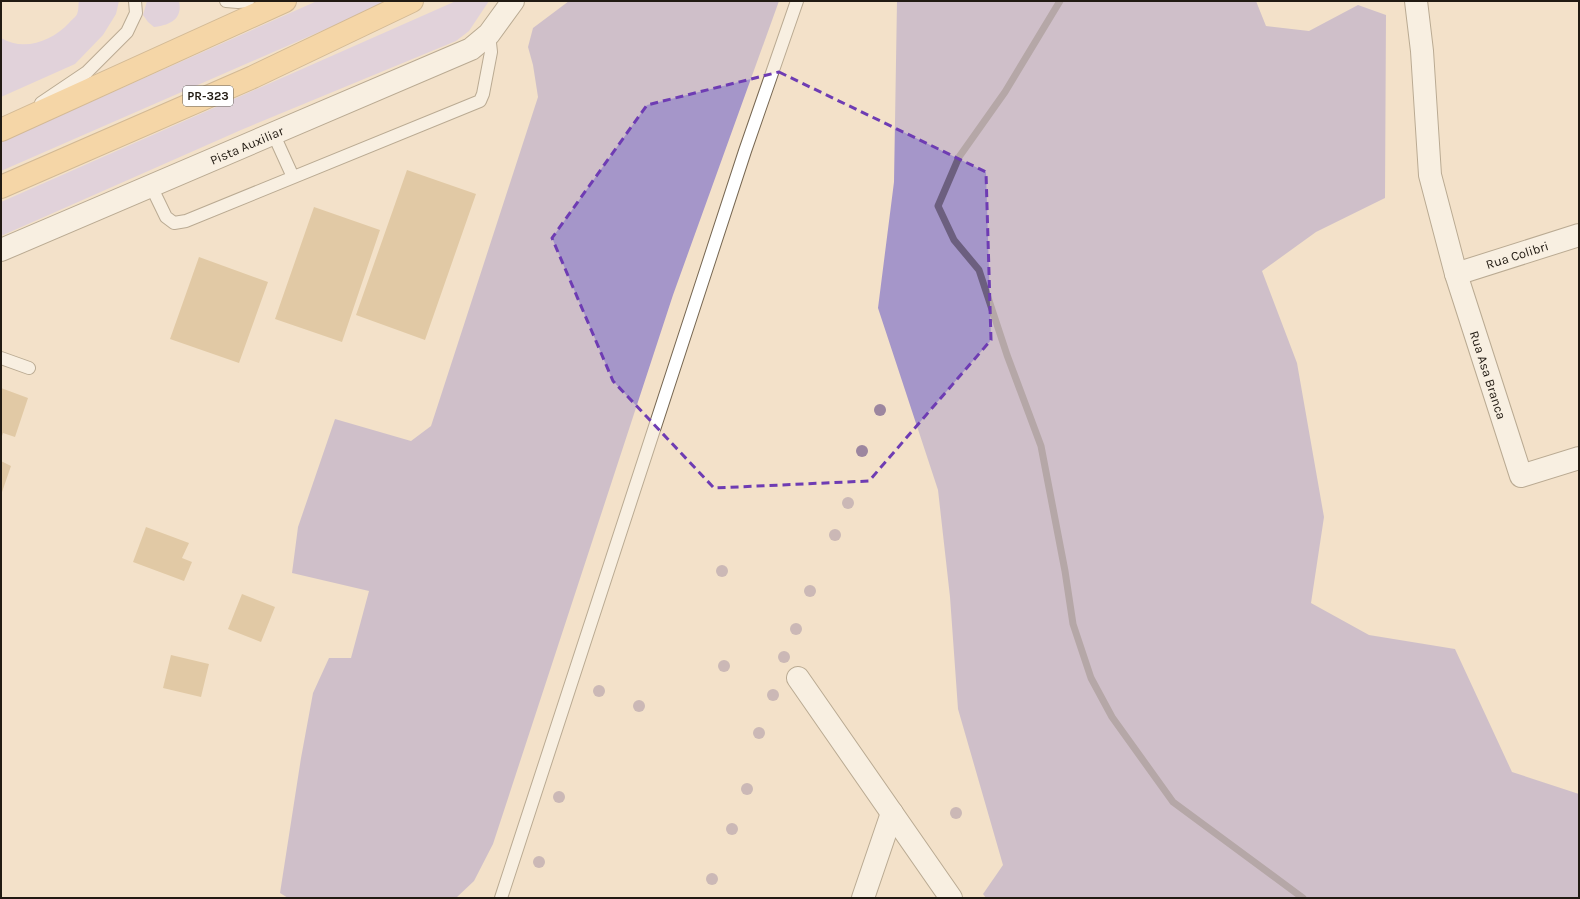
<svg xmlns="http://www.w3.org/2000/svg" width="1580" height="899" font-family="Karla,sans-serif">
  <rect width="100%" height="100%" fill="#f3e1c9"/>
  <path fill="#cdbef0" d="M79 1H119L116 14 103 35 75 64 1 97V38C24 52 52 41 69 23 71 20 76 17 77 14 79 10 78 5 79 1Z
    M147 1H179C183 19 170 25 154 27L148 22 143 15Z
    M317 1H390L1 171V142Z
    M456 1H489L469 31 456 41 241 130 1 236V202Z"/>
  <path fill="#a596c9" d="M569 1H779L673 295 493 844 474 881 456 898H288L280 893 301 758 313 693 329 658H351L369 591 292 573 298 527 335 419 411 441 431 426 538 97 533 65 528 47 533 28Z
    M897 1H1256L1266 26 1309 31 1358 5 1386 15 1385 198 1316 232 1262 271 1297 363 1324 517 1311 603 1369 635 1455 649 1512 772 1579 794V898H986L983 894 1003 865 958 709 950 597 938 490 878 308 894 182Z"/>
  <g fill="none" stroke-linecap="round" stroke-linejoin="round">
    <path stroke="#6c5f7f" stroke-width="7" d="M1060 1 1005 92 959 157 938 206 954 240 979 270 1007 355 1041 446 1065 571 1073 624 1091 678 1112 717 1173 802 1303 898"/>
  </g>
  <path fill="#cdab7b" d="M407 170 476 194 425 340 356 315Z
    M314 207 380 230 342 342 275 319Z
    M199 257 268 282 239 363 170 339Z
    M1 388 28 398 15 437 3 433 1 439Z
    M1 461 11 466 1 495Z
    M146 527 189 543 182 558 192 562 184 581 133 562Z
    M242 594 275 607 261 642 228 629Z
    M171 655 209 664 201 697 163 688Z"/>
  <g fill="none" stroke-linecap="round" stroke-linejoin="round">
    <defs>
      <path id="lane" d="M226 1 238 2 248 1
        M41 103 87 72 127 32 136 13 135 1
        M273 133 293 177
        M151 186 166 217 174 223 186 221 480 101 483 94 491 52 489 34
        M1 358 29 368
        M501 898 745 151 797 1"/>
      <g id="street">
        <path id="s1" d="M1416 1 1422 51 1430 175 1456 274 1521 476 1579 458"/>
        <path id="s2" d="M1456 274 1579 235"/>
        <path d="M798 678 951 898"/>
        <path d="M863 898 892 813"/>
      </g>
      <g id="secondary">
        <path id="s3" d="M1 250 471 49 489 34 513 1"/>
      </g>
      <path id="highway" d="M1 130 285 1
        M1 187 253 77 412 1"/>
    </defs>
    <use href="#lane" stroke="#766752" stroke-width="14"/>
    <use href="#street" stroke="#766752" stroke-width="24"/>
    <use href="#secondary" stroke="#766752" stroke-width="24"/>
    <use href="#highway" stroke="#ad8a59" stroke-width="24"/>
    <use href="#lane" stroke="#fff" stroke-width="12"/>
    <use href="#street" stroke="#fff" stroke-width="22"/>
    <use href="#secondary" stroke="#fff" stroke-width="22"/>
    <use href="#highway" stroke="#f9c77f" stroke-width="22"/>
  </g>
  <g fill="#9c869f">
    <circle cx="880" cy="410" r="6"/>
    <circle cx="862" cy="451" r="6"/>
    <circle cx="848" cy="503" r="6"/>
    <circle cx="835" cy="535" r="6"/>
    <circle cx="722" cy="571" r="6"/>
    <circle cx="810" cy="591" r="6"/>
    <circle cx="796" cy="629" r="6"/>
    <circle cx="784" cy="657" r="6"/>
    <circle cx="724" cy="666" r="6"/>
    <circle cx="599" cy="691" r="6"/>
    <circle cx="773" cy="695" r="6"/>
    <circle cx="639" cy="706" r="6"/>
    <circle cx="759" cy="733" r="6"/>
    <circle cx="747" cy="789" r="6"/>
    <circle cx="559" cy="797" r="6"/>
    <circle cx="956" cy="813" r="6"/>
    <circle cx="732" cy="829" r="6"/>
    <circle cx="539" cy="862" r="6"/>
    <circle cx="712" cy="879" r="6"/>
  </g>
  <path d="M0 0H1580V899H0ZM779 72 986 172 991 340 869 481 714 488 613 381 552 238 647 105Z" fill="#f3e1c9" fill-opacity=".55" fill-rule="evenodd"/>
  <path fill="none" stroke="#6e3cb3" stroke-width="3" stroke-dasharray="8 5" stroke-linejoin="round" d="M779 72 986 172 991 340 869 481 714 488 613 381 552 238 647 105Z"/>
  <g text-anchor="middle" dominant-baseline="central" stroke-width="3" stroke-linejoin="round" paint-order="stroke">
    <rect fill="#fff" stroke="#645f59" stroke-width="1" x="183" y="86" width="50" height="20" rx="3"/>
    <g font-size="12" font-weight="bold" fill="#211a12">
      <text x="208" y="96">PR-323</text>
    </g>
    <g font-size="13" fill="#211a12" stroke="#fff">
      <text stroke="none"><textPath href="#s3" startOffset="267">Pista Auxiliar</textPath></text>
      <text stroke="none"><textPath href="#s2" startOffset="64">Rua Colibri</textPath></text>
      <text stroke="none"><textPath href="#s1" startOffset="383">Rua Asa Branca</textPath></text>
    </g>
  </g>
  <rect width="1580" height="899" fill="none" stroke="#211a12" stroke-width="4"/>
</svg>
